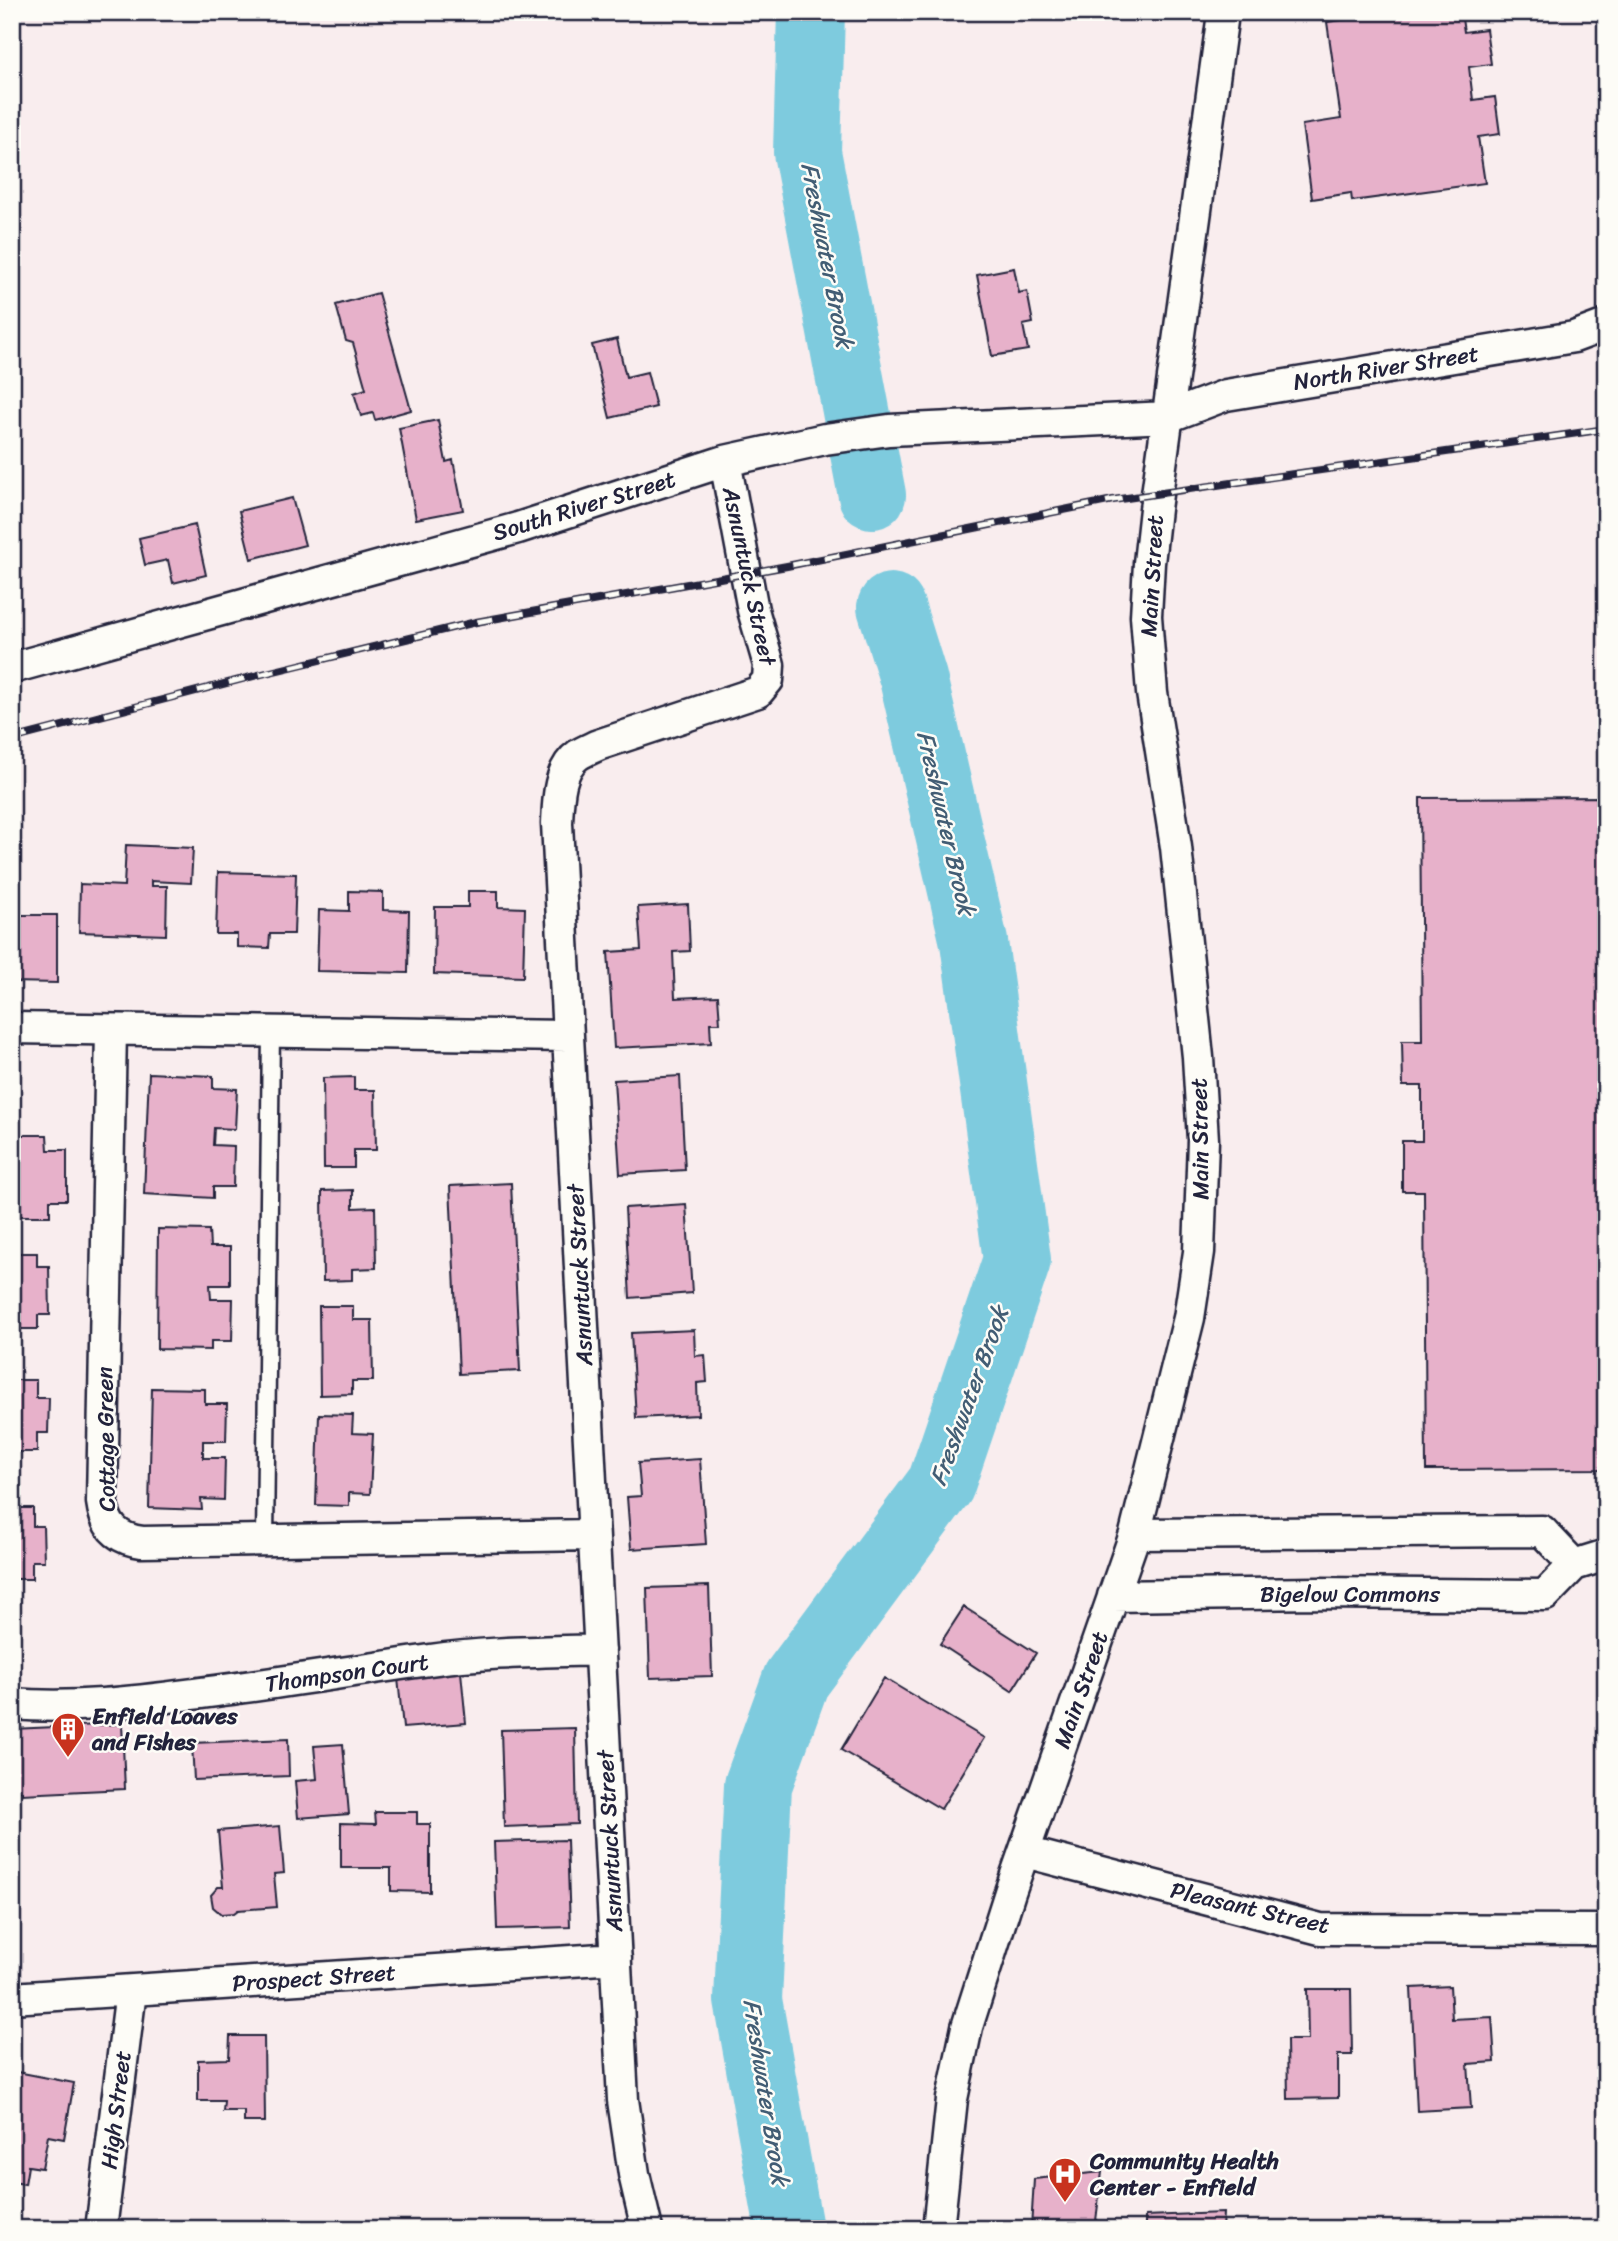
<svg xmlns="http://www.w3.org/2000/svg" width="1618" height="2241" font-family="Sriracha,sans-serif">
  <rect width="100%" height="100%" fill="#f9edee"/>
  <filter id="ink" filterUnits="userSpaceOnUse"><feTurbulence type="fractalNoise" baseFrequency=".0143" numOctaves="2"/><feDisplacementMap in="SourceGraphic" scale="14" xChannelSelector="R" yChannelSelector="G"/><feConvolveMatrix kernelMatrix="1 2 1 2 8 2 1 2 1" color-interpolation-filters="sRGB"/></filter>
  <g filter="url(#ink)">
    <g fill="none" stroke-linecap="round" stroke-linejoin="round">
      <path stroke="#7ecbde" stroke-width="68" d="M811 12 807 152 872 495
        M789 2229 748 2000 758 1785 796 1680 941 1484 1017 1260 974 942 913 678 891 607"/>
    </g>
    <path fill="#e7b1ca" stroke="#22223b" stroke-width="2" d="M1398 12H1461L1464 32 1486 29 1491 64 1469 67 1473 100 1495 97 1500 134 1478 137 1485 183 1352 201 1351 193 1312 199 1302 125 1341 119 1327 22Z
      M1014 268 1019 293 1027 291 1033 323 1023 325 1028 350 992 356 977 275Z
      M378 293 411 410 375 420 373 413 361 416 354 393 366 389 353 343 346 341 336 305Z
      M617 339 626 377 647 372 656 407 610 418 592 345Z
      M438 420 446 462 453 460 463 510 416 519 399 428Z
      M292 498 305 545 251 559 239 511Z
      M195 525 206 575 173 583 168 560 145 565 139 538Z
      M1606 797V1469L1426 1470 1424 1191H1402V1141H1422V1086H1403L1402 1041H1422L1420 798Z
      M126 845 193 848 191 883 151 881V886H167L166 935 79 932 80 884 124 886Z
      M218 872 296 874 294 934H270L269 948 237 947V934H216Z
      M349 891 383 892V910L409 911 408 973 317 971 319 910 349 911Z
      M468 891H498V907L525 908 523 977 434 974 435 907H468Z
      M688 904 690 951 673 952 675 998 718 996 720 1023H710L711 1043 614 1048 608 952 641 950 638 907Z
      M12 915H57V983L12 982Z
      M149 1073 213 1076V1088L237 1089 235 1129 214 1128 213 1145 234 1146 233 1187H213V1198L144 1194Z
      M680 1076 685 1170 620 1174 614 1080Z
      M354 1077V1090H375L376 1150H354V1168H324L323 1078Z
      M16 1135H47L48 1150H67V1200H50V1216H16V1208H12V1163H16Z
      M511 1183 520 1371 459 1374 450 1186Z
      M353 1190V1208L375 1207 376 1268 352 1269V1280L323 1281 322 1191Z
      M686 1204 692 1293 630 1298 625 1208Z
      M158 1229 209 1230 210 1247H230V1285H210L211 1299H233L232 1341H211V1350L157 1349Z
      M12 1253H37V1266H49L50 1315H38V1329H12Z
      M319 1306H353V1320H372L373 1381H352V1394L320 1395Z
      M694 1330 695 1356 705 1355 707 1382 697 1383 698 1415 636 1418 631 1333Z
      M12 1380H36V1398H49L48 1433H37V1452H12Z
      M152 1388 205 1389V1404H227L226 1441H203V1458H225L224 1500 201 1499 202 1510 149 1508Z
      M319 1414 353 1415 352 1433 373 1434 370 1494 349 1493V1506L316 1505Z
      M700 1459 706 1544 631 1549 627 1497 641 1496 638 1463Z
      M12 1508H33V1526H43L44 1561H32V1579H12Z
      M709 1586 712 1676 650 1678 647 1588Z
      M964 1607 1036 1653 1012 1691 940 1644Z
      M461 1672 466 1723 403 1728 398 1678Z
      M884 1678 984 1738 941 1809 841 1750Z
      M122 1724 125 1789 22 1794V1791H12V1729Z
      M575 1728 577 1824 504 1827 501 1730Z
      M288 1739 289 1776 194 1780 192 1743Z
      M343 1744 349 1814 298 1818 295 1781 317 1779 314 1746Z
      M375 1812H417V1824H430V1892L391 1891V1868H341V1823L376 1824Z
      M280 1826 284 1873 274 1874 277 1907 238 1910 234 1913 221 1914 213 1907 211 1895 218 1887H223L218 1831Z
      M567 1840 570 1927 497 1929 494 1842Z
      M1450 1986 1452 2019 1492 2017 1495 2062 1468 2064 1471 2108 1417 2111 1411 1988Z
      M1307 1989H1351L1352 2055H1338V2098L1288 2099 1287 2040H1308Z
      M230 2036H264L265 2122H244V2111H223L224 2101H198V2060L229 2059Z
      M12 2071 74 2083 64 2139 48 2136 42 2168 28 2166 25 2184 12 2182Z
      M1102 2172 1095 2229H1031L1034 2179Z
      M1223 2213 1222 2229H1124L1145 2227V2216Z"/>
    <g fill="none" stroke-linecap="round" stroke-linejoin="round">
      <defs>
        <path id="service" d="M265 1540 271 1032"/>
        <path id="minor" d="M12 668 518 528 725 461 825 439 889 430 1168 417 1226 395 1574 337 1606 325
          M12 1028 568 1036
          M111 1030 102 1502C105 1526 117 1539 142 1542L593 1535
          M1135 1534 1542 1531 1574 1565
          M1113 1596 1318 1593 1545 1595 1574 1565 1606 1555
          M12 1704C73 1709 132 1702 193 1694 272 1684 351 1671 430 1660 486 1652 543 1652 600 1650
          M1025 1852 1320 1929 1606 1930
          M12 1998 616 1958
          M101 2229 131 1991
          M647 2229 634 2174 623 2100 557 823C558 802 558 769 578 755 584 751 592 748 598 745L758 692 768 680 769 665 753 610 725 461
          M938 2229 952 2099 967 2027 1010 1892 1135 1534 1189 1318 1199 1252 1203 1140 1198 1057 1176 847 1152 693 1146 616 1149 563 1155 509 1222 21"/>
      </defs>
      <use href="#service" stroke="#22223b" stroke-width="21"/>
      <use href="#minor" stroke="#22223b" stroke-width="35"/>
      <use href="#service" stroke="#fdfcf7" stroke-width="16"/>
      <use href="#minor" stroke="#fdfcf7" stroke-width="30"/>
      <defs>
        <path id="rail" d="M12 739 258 675 476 622 787 566 1113 500 1606 429"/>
      </defs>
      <use href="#rail" stroke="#22223b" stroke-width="8"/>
      <use href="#rail" stroke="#fdfcf7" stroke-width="5" stroke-dasharray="16" stroke-linecap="butt"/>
    </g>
  </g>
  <defs>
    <symbol id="building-pin" viewBox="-11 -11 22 30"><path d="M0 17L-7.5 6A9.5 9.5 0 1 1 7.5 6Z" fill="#c8321e" stroke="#fdfcf7"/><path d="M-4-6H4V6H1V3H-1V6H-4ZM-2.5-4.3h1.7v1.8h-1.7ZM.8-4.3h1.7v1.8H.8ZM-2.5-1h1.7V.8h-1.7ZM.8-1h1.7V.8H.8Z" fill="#fff"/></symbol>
    <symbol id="hospital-pin" viewBox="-11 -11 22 30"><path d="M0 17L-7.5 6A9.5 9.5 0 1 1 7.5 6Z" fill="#c8321e" stroke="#fdfcf7"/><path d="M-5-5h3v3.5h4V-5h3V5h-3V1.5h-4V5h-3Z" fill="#fff"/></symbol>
  </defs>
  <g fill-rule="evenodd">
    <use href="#building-pin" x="49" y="1710" width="38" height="52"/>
    <use href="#hospital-pin" x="1046" y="2155" width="38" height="52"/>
  </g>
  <g text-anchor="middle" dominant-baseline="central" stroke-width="5" stroke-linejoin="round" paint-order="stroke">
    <g font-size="23" fill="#22223b" stroke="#fdfcf7">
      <text transform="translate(1386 368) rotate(-9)">North River Street</text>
      <text transform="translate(584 506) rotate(-17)">South River Street</text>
      <text transform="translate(749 576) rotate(78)">Asnuntuck Street</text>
      <text transform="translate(1152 576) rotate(-87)">Main Street</text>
      <text transform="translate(1200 1139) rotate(-91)">Main Street</text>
      <text transform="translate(580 1275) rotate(-93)">Asnuntuck Street</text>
      <text transform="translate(106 1439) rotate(-91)">Cottage Green</text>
      <text x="1350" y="1594">Bigelow Commons</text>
      <text transform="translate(347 1673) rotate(-8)">Thompson Court</text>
      <text transform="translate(1081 1690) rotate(-71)">Main Street</text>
      <text transform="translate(610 1841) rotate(-93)">Asnuntuck Street</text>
      <text transform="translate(1250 1908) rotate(13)">Pleasant Street</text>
      <text transform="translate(314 1978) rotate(-4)">Prospect Street</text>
      <text transform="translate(116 2110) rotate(-83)">High Street</text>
    </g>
    <g font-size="23" font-weight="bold" fill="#22223b" stroke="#fdfcf7" text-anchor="start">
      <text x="92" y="1716">Enfield Loaves<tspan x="92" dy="26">and Fishes</tspan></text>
      <text x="1090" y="2161">Community Health<tspan x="1090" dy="26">Center - Enfield</tspan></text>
    </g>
    <g font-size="24" font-style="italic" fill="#425d74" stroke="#fdfcf7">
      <text transform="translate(827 255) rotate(79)">Freshwater Brook</text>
      <text transform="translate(946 823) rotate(77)">Freshwater Brook</text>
      <text transform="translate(969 1396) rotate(-70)">Freshwater Brook</text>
      <text transform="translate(766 2092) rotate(81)">Freshwater Brook</text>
    </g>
  </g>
  <rect width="1618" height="2241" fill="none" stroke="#fdfcf7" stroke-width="42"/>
  <rect x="21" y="21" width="1576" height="2199" fill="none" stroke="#22223b" stroke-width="2.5" filter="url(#ink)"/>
</svg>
